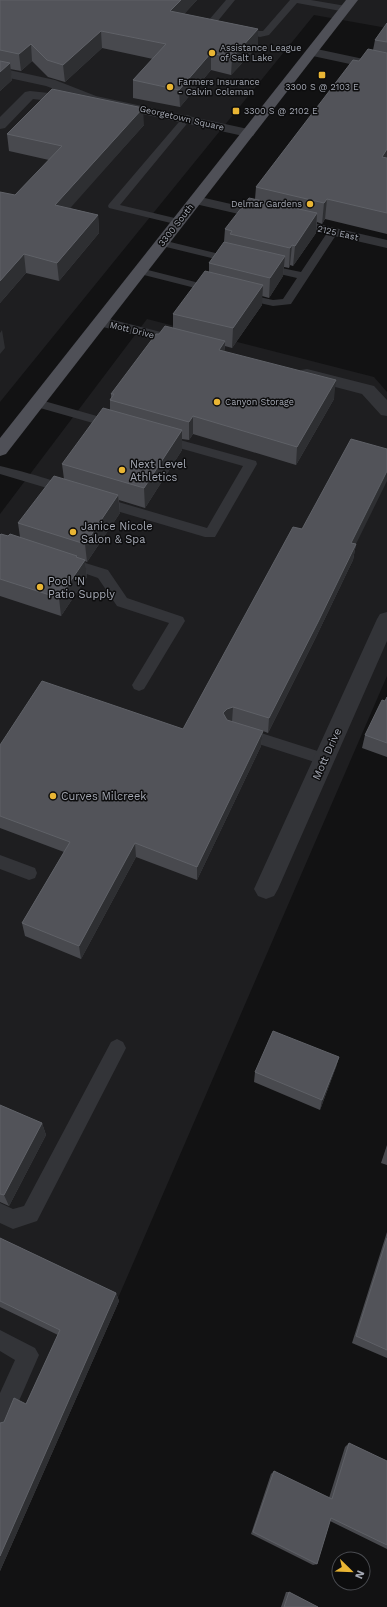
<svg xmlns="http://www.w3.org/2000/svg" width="387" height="1607" font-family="'Work Sans',sans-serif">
  <rect width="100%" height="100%" fill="#121213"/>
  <path fill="#1e1e20" d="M0 0H387V28L314 15 0 402Z
    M147 319 374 377 387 392V676L0 1571V514Z"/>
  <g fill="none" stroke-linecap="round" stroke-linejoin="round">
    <path fill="#333438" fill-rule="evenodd" d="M226 0H235L217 22 260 31H263L290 0H311L346 6 350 9 346 12 297 3 269 35 260 37 210 26 208 21Z
      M187 115 190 116 192 118 190 120 120 205 183 220 184 222 183 224 179 225 109 208 108 206 109 204 184 116Z
      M333 229 338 232 291 304 273 306 238 298 236 296 242 293 273 300 283 299 297 278 258 269 256 267 258 265 262 264 301 272 329 230Z
      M162 240 240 259 241 261 236 264 158 245 157 243 158 241Z
      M140 268 219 288 221 290 215 293 136 273 134 271Z
      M37 399 118 422 120 425 118 428 114 429 33 406 31 403Z
      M162 435 256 461 257 464 215 537H205L93 504 91 501 93 498 98 496 207 528 243 466 158 442 156 439 158 436Z
      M0 466C15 470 69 482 76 493L74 496H64L47 488 0 474Z
      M66 557 108 570 127 598 183 617 185 621 144 689 139 691 134 689 132 685 169 623 117 606 98 578 61 565 59 562 61 559Z
      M242 727 330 755 332 759 330 763 324 765 237 737 234 733 237 729Z
      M0 855 35 868 37 873 35 878 29 880 0 869Z
      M117 1039 123 1042 126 1048 123 1054 37 1221 13 1229 0 1223V1203L13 1209 24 1206 111 1042Z
      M0 1330 35 1348 39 1355 8 1426 0 1429V1393L15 1360 0 1351Z"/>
    <path fill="#333438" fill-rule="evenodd" d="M312 48 387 64V72L308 55 306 52 308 49Z
      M0 68 55 80 96 96 248 129 253 130 255 133 253 136 248 137 92 103 46 86 0 76Z
      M30 91 68 95 75 99 68 103 33 99 5 128 0 129V117L25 92Z
      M196 196 387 240V248L191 203 189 200 191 197Z
      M101 317 189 339 191 342 189 345 183 347 95 325 93 322 95 319Z
      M307 369 374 386 387 400V416L381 415 362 394 301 378 299 374 301 370Z
      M387 612V641L278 889 274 896 266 899 258 896 254 889 377 619 380 614Z"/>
    <path fill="#4f5057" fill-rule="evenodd" d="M346 0H358L6 454 0 456V438Z"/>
  </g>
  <path fill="#48494e" d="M0 0H197L184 14 258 29V46L231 75 211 70 180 107 133 98V80L153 59 102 48 65 82 48 77 32 61 21 71 10 69 12 80 0 91Z
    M387 23V234L325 219 322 224 317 222 316 233 293 266 290 265 289 268 284 267 283 276 269 298 262 296V305L232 348 225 346 224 352 334 399 296 465 193 434 189 440 182 439V450L145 508 119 500 120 513 87 562 85 561 87 577 61 616 0 596V535L20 537 18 523 64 479 62 464 110 410V400L111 398V394L159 334 173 328V314L209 272V263L224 242 225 229 255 199 256 187 359 61 373 50 375 40Z
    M144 125 69 208 98 215 99 233 59 281 26 273 0 303V192L15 195 49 160 9 151 7 134Z
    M356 544 353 560 316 637 268 733 263 731 261 746 197 880 136 857 81 959 25 936 22 923 64 852 0 828V745L183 729Z
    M387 697V757L362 748 365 735 385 701Z
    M339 1057 336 1067 320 1110 254 1082 255 1072Z
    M0 1105 42 1123 46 1135 9 1206 0 1202Z
    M387 1145V1165L381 1163Z
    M387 1232V1358L352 1343Z
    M0 1238 116 1293 119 1301 0 1571 4 1422 26 1404 58 1335 0 1307Z
    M349 1443 387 1461V1549L330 1521 317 1564 313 1565 251 1534 271 1474 274 1471 329 1498 345 1447Z
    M286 1592H289L318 1607H281Z"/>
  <path fill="#2e2f32" d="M181 0H197L171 28 170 11Z
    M258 29V46L231 75 232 58Z
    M101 31 102 48 65 82 63 65Z
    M31 44 32 61 21 71 19 54Z
    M211 53V70L180 107 179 90Z
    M10 63 12 80 0 91V72Z
    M143 108 144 125 57 223 55 205Z
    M387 149V166L382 157Z
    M327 199 325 219 322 224 324 203Z
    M317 213 316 233 293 266 295 246Z
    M98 215 99 233 59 281 57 263Z
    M292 245 290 265 289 268 290 248Z
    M24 254 26 273 0 303V281Z
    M285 256 283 276 269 298 270 278Z
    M263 285 262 305 232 348 233 328Z
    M2 330 5 348 0 354V333Z
    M225 341 224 360 219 350Z
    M336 380 334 399 296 465 297 447Z
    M193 416V434L189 440V422Z
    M182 430V450L145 508 144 488Z
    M387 471V481L356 544 353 560 316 637 268 733 269 718 351 543Z
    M118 495 120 513 87 562 85 544Z
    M77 556 78 570 85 560 87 577 61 616 59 598Z
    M233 707 232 722 226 724 223 713 227 709Z
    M263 731 261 746 197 880V867Z
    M135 843 136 857 81 959 79 946Z
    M339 1057 336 1067 320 1110 322 1100Z
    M42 1123 46 1135 9 1206 4 1195Z
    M116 1293 119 1301 0 1571V1556Z"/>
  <path fill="#525359" stroke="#5f6167" d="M0 0H181L170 11 258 29 232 58 211 53 179 90 133 80 166 44 101 31 63 65 47 60 31 44 19 54 0 50Z
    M387 23V42L375 40Z
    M368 49 387 53V149L382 157 387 158V213L327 199 324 203 256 187 353 60 359 61Z
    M0 61 10 63 0 72Z
    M52 89 143 108 55 205 98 215 57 263 24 254 0 281V192L15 195 62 146 7 134Z
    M249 198 317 213 295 246 292 245 290 248 230 234 232 231 225 229Z
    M224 242 285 256 270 278 209 263Z
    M205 271 263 285 233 328 173 314Z
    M165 326 225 341 219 350 336 380 297 447 193 416 189 422 110 400 114 394H111L156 334H159Z
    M103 408 182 430 144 488 62 464Z
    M351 439 387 449V471L351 543 356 544 318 622 269 718 233 707 227 709 223 713 227 720 263 731 197 867 135 843 79 946 22 923 70 842 0 816V745L42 681 183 729 293 527 302 529Z
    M54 476 118 495 85 544 18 523Z
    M1 534 8 536 10 534 77 556 76 557 85 560 59 598 0 579V535Z
    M387 697V743L365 735 382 700 385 701Z
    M273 1031 339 1057 322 1100 255 1072Z
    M0 1105 42 1123 4 1195 0 1194Z
    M0 1238 116 1293 0 1556V1423L4 1422 14 1398 26 1404 60 1330 0 1301Z
    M387 1238V1350L356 1336Z
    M349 1443 387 1461V1545L331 1518 317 1564 253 1532 274 1471 332 1499Z
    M289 1592 318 1607H284Z"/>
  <g fill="#e9b534" stroke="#0d0d0e" stroke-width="1.5">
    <circle cx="212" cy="53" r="4"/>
    <rect x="318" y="71" width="8" height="8" rx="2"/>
    <circle cx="170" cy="87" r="4"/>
    <rect x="232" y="107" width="8" height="8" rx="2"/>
    <circle cx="310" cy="204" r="4"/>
    <circle cx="217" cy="402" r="4"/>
    <circle cx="122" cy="470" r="4"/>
    <circle cx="73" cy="532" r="4"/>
    <circle cx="40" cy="587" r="4"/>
    <circle cx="53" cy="796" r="4"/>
  </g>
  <g text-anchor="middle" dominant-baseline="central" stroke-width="3" stroke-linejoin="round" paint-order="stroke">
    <g font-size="9" fill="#a4a8b3" stroke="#0d0d0e" text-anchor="start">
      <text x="220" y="48">Assistance League<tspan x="220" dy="10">of Salt Lake</tspan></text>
      <text x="178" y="82">Farmers Insurance<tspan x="178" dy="10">- Calvin Coleman</tspan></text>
      <text x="322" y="87" text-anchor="middle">3300 S @ 2103 E</text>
      <text x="244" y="111">3300 S @ 2102 E</text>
      <text x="302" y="204" text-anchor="end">Delmar Gardens</text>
      <text x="225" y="402">Canyon Storage</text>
    </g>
    <g font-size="9" fill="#a4a8b3" stroke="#0d0d0e">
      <text transform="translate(182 118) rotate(13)">Georgetown Square</text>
      <text transform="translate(176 225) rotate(-52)">3300 South</text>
      <text transform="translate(338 233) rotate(13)">2125 East</text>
      <text transform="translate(132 330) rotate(14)">Mott Drive</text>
    </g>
    <g font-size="11" fill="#a4a8b3" stroke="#0d0d0e" text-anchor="start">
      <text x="130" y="464">Next Level<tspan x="130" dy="13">Athletics</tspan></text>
      <text x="81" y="526">Janice Nicole<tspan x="81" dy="13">Salon &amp; Spa</tspan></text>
      <text x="48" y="581">Pool 'N<tspan x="48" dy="13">Patio Supply</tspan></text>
      <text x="61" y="796">Curves Milcreek</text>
    </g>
    <g font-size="11" fill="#a4a8b3" stroke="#0d0d0e">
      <text transform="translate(327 754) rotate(-66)">Mott Drive</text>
    </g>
  </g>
  <g transform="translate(351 1571) rotate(113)"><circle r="19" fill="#0d0d0e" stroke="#494b50"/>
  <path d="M0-3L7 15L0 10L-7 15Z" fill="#e9b534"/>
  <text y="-6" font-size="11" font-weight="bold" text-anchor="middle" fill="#a4a8b3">N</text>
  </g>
</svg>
